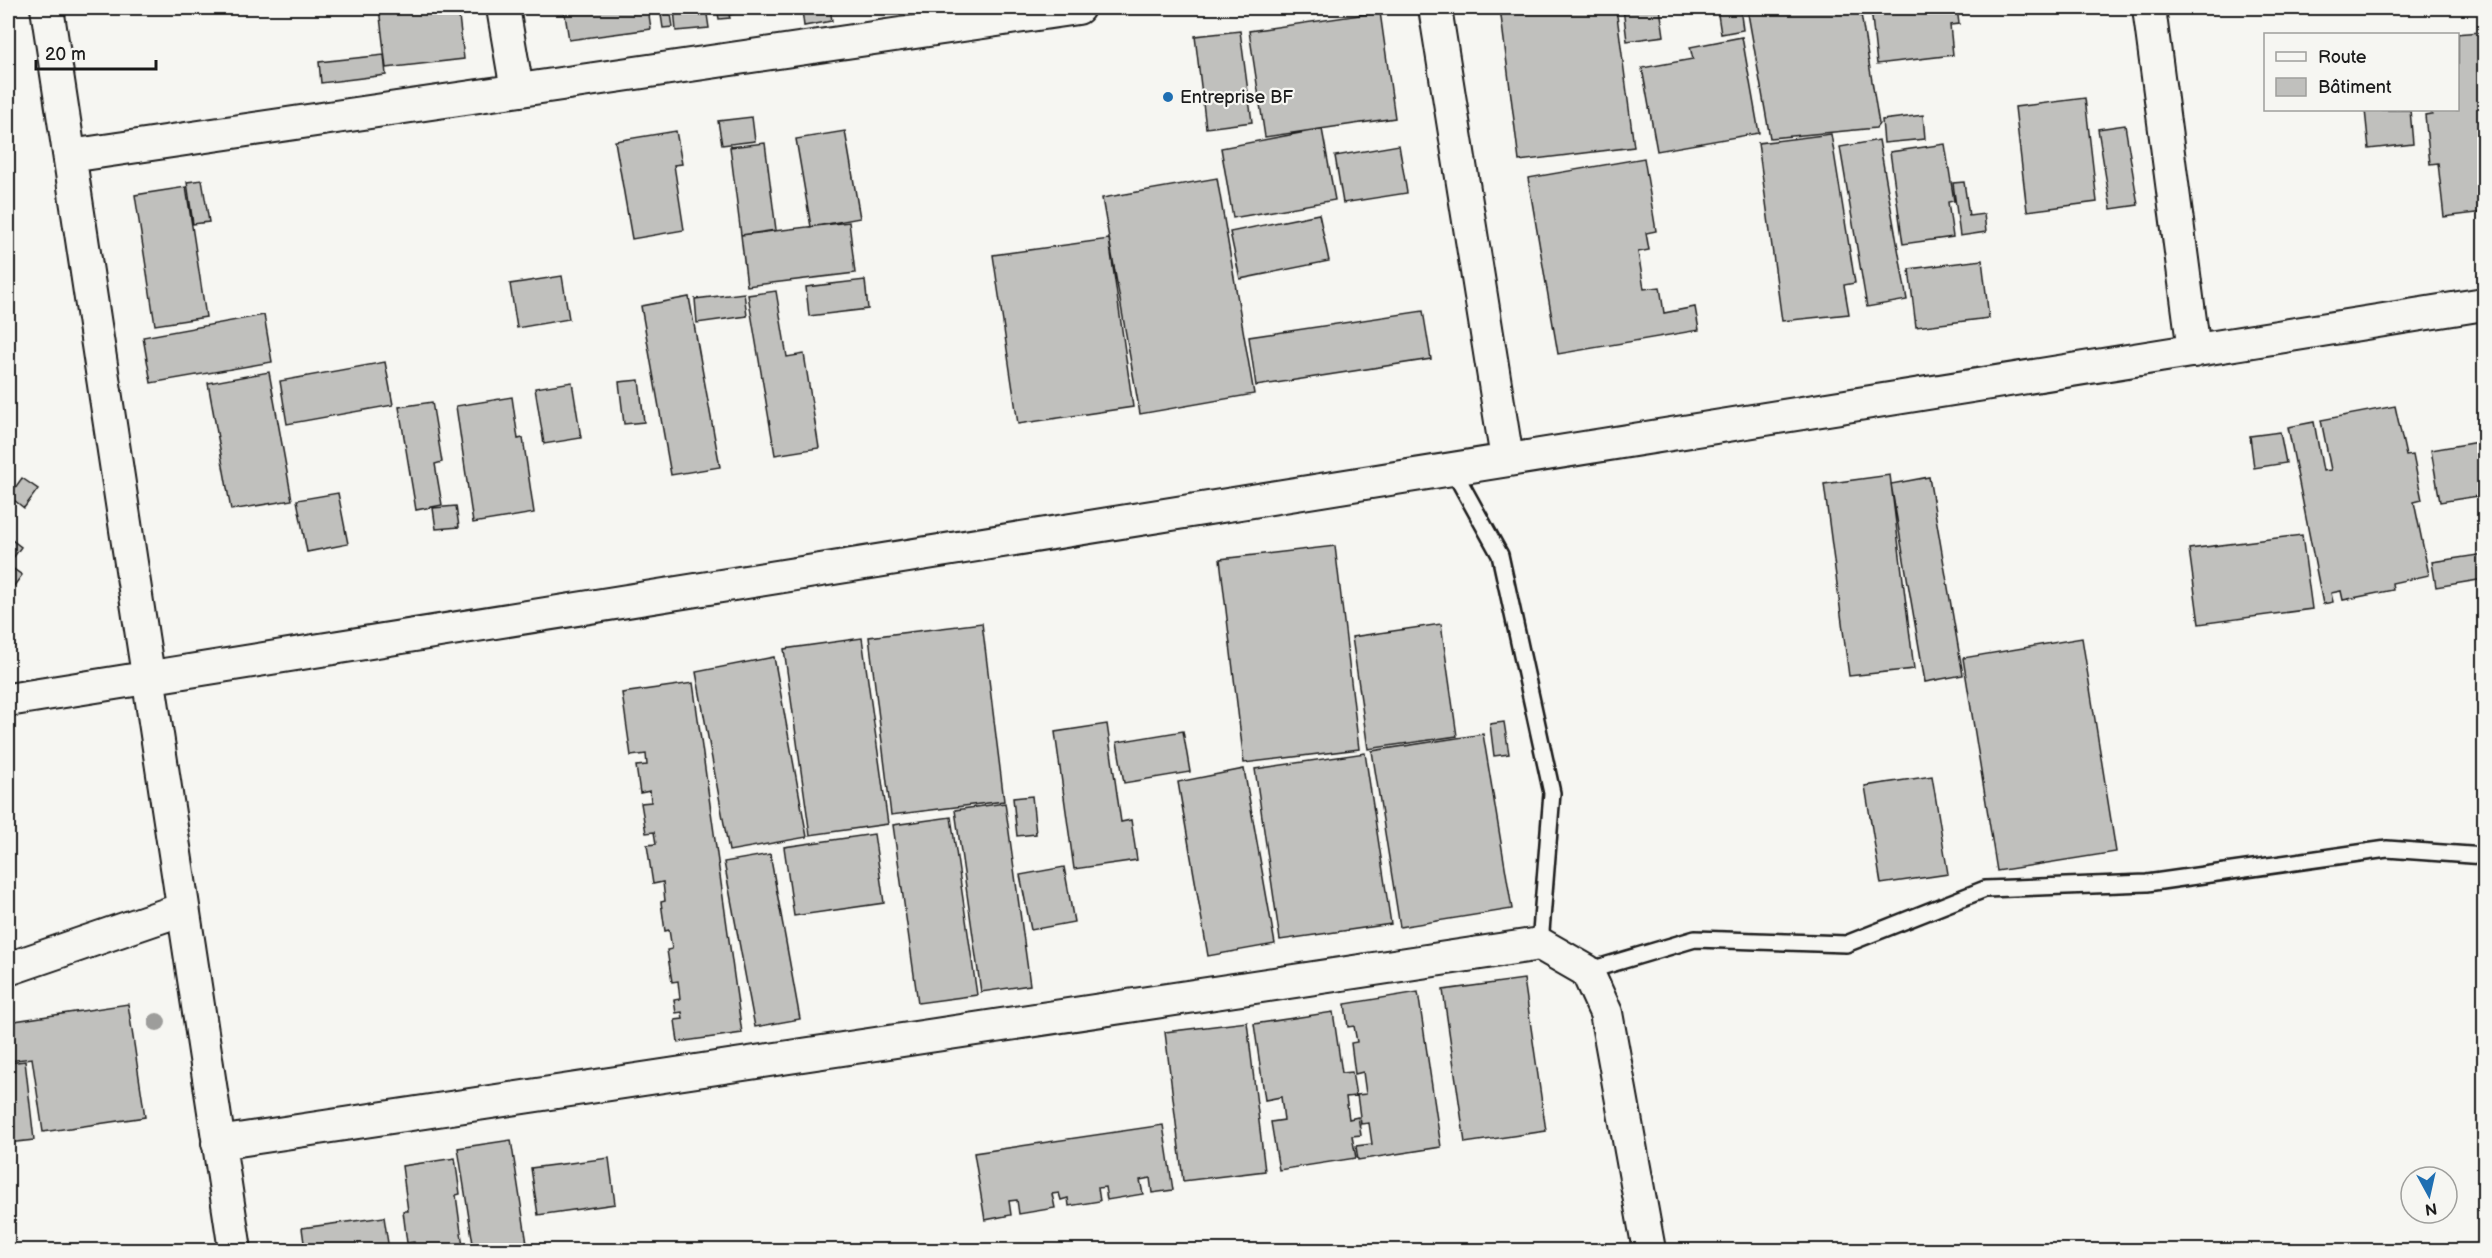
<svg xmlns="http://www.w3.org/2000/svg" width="2492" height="1258" font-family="'Balsamiq Sans',sans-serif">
  <rect width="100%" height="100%" fill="#f6f6f2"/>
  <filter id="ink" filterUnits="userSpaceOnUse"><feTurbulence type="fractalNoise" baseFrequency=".0167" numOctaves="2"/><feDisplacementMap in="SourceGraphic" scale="12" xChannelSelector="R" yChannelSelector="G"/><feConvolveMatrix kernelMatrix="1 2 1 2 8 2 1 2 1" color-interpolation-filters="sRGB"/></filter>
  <g filter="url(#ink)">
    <path fill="#c0c0bd" stroke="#1c1c1c" stroke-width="1.5" d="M379 8H458L464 59 386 68Z
      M564 8H648L651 29 569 40Z
      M660 8H670L673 27 663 28Z
      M674 8H706L709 28 676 31Z
      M717 8H738V13L729 15 730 18 719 19Z
      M816 8H830L832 21 804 26 802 10Z
      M1500 8H1616L1634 147 1519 161Z
      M1623 8H1660L1664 36 1627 41Z
      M1717 8H1740L1743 30 1721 34Z
      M1747 8H1860L1879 124 1876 128 1770 138Z
      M1871 8H1957L1959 24 1950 25 1953 55 1877 64Z
      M1380 12 1395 118 1265 137 1249 31Z
      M1240 31 1252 122 1206 128 1195 36Z
      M2481 32 2484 64V212L2444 217 2438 163 2430 164 2425 115 2432 114 2431 110H2458V34H2454Z
      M1742 37 1759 133 1657 151 1642 68 1693 59 1690 47Z
      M384 55 386 75 321 83 319 62Z
      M2085 98 2097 202 2027 211 2015 107Z
      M2365 110H2410L2413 144 2369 149Z
      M1923 115 1925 139 1884 143 1882 120Z
      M752 117 755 141 722 145 718 121Z
      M2125 125 2138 205 2111 209 2098 129Z
      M1322 129 1335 200 1233 218 1221 148Z
      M676 131 682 164 674 165 684 230 632 239 615 141Z
      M845 131 860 218 811 227 796 139Z
      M1831 134 1855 283 1844 285 1849 314 1782 321 1758 143Z
      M1879 140 1907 300 1867 307 1840 147Z
      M765 143 776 230 741 235 730 147Z
      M1945 144 1954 201 1948 202 1953 237 1903 244 1890 152Z
      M1399 145 1407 193 1343 203 1335 156Z
      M1644 158 1656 231 1646 233 1649 250 1638 252 1644 289 1660 287 1664 313 1695 307 1699 330 1558 354 1528 178Z
      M1217 178 1254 394 1140 414 1102 198Z
      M202 180 209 222 193 224 187 182Z
      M1964 182 1969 216 1984 214 1986 232 1960 236 1953 183Z
      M186 187 206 317 155 325 135 195Z
      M1319 214 1329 261 1240 279 1230 232Z
      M849 222 855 273 747 286 741 235Z
      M1109 239 1133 407 1018 424 993 255Z
      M1982 260 1989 318 1916 327 1909 269Z
      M562 276 569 319 517 328 510 284Z
      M865 280 868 309 809 316 806 287Z
      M776 291 787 357 804 354 819 448 775 455 748 295Z
      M744 293 747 316 697 323 695 299Z
      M689 297 720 467 671 475 641 306Z
      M1423 311 1431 359 1256 386 1249 337Z
      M264 315 272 362 151 383 143 337Z
      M385 362 393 405 287 424 280 381Z
      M269 372 292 500 231 510 208 383Z
      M639 380 644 422 624 424 619 382Z
      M572 382 581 438 544 444 535 388Z
      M512 397 518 439 523 438 534 513 473 523 456 406Z
      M432 402 442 462 435 464 442 505 416 510 399 407Z
      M2395 406 2406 456 2413 455 2422 500 2414 502 2429 575 2392 583 2393 590 2343 600 2341 591 2331 593 2333 602 2323 604 2288 427 2314 422 2323 471 2331 470 2321 420Z
      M2280 432 2286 463 2254 468 2250 436Z
      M2484 441V495L2440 502 2431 450Z
      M1890 475 1914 669 1849 676 1824 484Z
      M1929 477 1963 675 1925 682 1891 484Z
      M22 478 38 489 24 508 9 496Z
      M338 493 348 544 307 552 297 500Z
      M456 506 459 527 436 529 433 508Z
      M2302 535 2312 609 2199 624 2189 549Z
      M8 537 21 547 8 565 22 575 8 594Z
      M1335 546 1359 749 1244 763 1220 559Z
      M2484 554V579L2436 587 2432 562Z
      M982 623 1004 801 891 815 869 637Z
      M1441 624 1457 736 1368 749 1352 637Z
      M862 638 888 824 810 835 784 649Z
      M2082 638 2116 852 1997 871 1963 658Z
      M774 657 807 837 729 851 696 672Z
      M693 683 742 1033 678 1042 675 1020 683 1019 682 1012 676 1013 674 1000 680 999 678 981 672 982 667 950 672 949 669 930 665 931 661 902 665 901 663 882 653 884 647 845 656 844 654 832 646 833 641 803 651 802 650 791 640 793 636 766 647 765 646 754 631 756 622 693Z
      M1504 722 1509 754 1494 756 1490 724Z
      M1107 724 1121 822 1131 820 1137 860 1074 869 1055 732Z
      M1183 731 1190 772 1124 783 1117 742Z
      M1483 734 1512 909 1400 927 1372 751Z
      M1365 753 1391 924 1280 940 1255 769Z
      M1244 769 1275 944 1208 956 1178 782Z
      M1932 776 1948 874 1881 884 1865 786Z
      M1032 796 1036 834 1017 836 1013 798Z
      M1005 803 1030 985 981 992 955 810Z
      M951 817 977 995 918 1003 893 825Z
      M874 834 884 903 794 916 784 847Z
      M770 854 800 1019 755 1027 724 862Z
      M1064 867 1074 922 1031 930 1020 875Z
      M1524 979 1546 1131 1465 1143 1443 990Z
      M1418 992 1441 1147 1358 1160 1356 1146 1372 1144 1369 1123 1361 1124 1357 1095 1366 1094 1363 1072 1355 1074 1351 1043 1357 1042 1354 1026 1348 1027 1345 1004Z
      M128 1004 145 1117 43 1132 32 1058 8 1061V1022Z
      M1333 1012 1342 1073 1352 1072 1356 1096 1346 1097 1349 1119 1358 1117 1361 1135 1352 1136 1356 1158 1279 1170 1271 1122 1284 1120 1281 1097 1265 1100 1254 1024Z
      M1247 1022 1265 1171 1183 1181 1165 1032Z
      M25 1061 34 1140 8 1143V1063Z
      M1163 1125 1173 1190 1152 1193 1150 1178 1140 1180 1143 1194 1107 1200 1105 1187 1098 1188 1100 1201 1069 1206 1068 1198 1061 1200 1059 1193 1052 1194 1055 1208 1019 1214 1017 1200 1009 1201 1011 1215 985 1220 974 1153Z
      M511 1140 528 1250H474L458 1148Z
      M455 1158 460 1194 456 1195 463 1247H468V1250H415L414 1242 407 1243 403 1211H408L402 1166Z
      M609 1158 615 1204 538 1215 531 1168Z
      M384 1217 389 1250H305L302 1228Z"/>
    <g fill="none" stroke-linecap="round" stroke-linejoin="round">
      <defs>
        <path id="lane" d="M1452 468 1500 555 1552 793 1540 944
          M1587 971 1695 939 1846 944 1985 889 2147 883 2387 849 2484 856"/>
        <path id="street" d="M47 8 235 1250
          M503 8 517 90
          M1435 8 1507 459
          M2149 8 2194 351
          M70 156 1078 8
          M8 700 2484 304
          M8 969 183 909
          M218 1143 1540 944 1587 971 1606 1013 1649 1250"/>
      </defs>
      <use href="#lane" stroke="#1c1c1c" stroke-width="20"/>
      <use href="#street" stroke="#1c1c1c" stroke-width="36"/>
      <use href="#lane" stroke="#f6f6f2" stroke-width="15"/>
      <use href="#street" stroke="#f6f6f2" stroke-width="32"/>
    </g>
    <circle fill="#9d9d9b" cx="157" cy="1022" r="9"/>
  </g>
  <circle fill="#1f6fb2" stroke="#f6f6f2" stroke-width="2" cx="1168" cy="97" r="6"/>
  <g text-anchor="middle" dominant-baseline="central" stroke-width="4.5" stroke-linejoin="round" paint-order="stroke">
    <g font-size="18" fill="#1c1c1c" stroke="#f6f6f2" text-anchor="start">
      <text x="1180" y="97">Entreprise BF</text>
    </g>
  </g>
  <rect width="2492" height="1258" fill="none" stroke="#f6f6f2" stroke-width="30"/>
  <rect x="15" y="15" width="2462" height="1228" fill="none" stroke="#1c1c1c" stroke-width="2" filter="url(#ink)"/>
  <rect x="2264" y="33" width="195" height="78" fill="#f6f6f2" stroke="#9f9f9c" stroke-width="1.5"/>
  <rect x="2276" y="52" width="30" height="9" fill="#f6f6f2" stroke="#9f9f9c" stroke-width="1.5"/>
  <text x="2318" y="63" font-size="18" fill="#1c1c1c">Route</text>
  <rect x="2276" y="78" width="30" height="18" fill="#c0c0bd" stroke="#9f9f9c" stroke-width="1.5"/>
  <text x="2318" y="93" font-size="18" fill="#1c1c1c">Bâtiment</text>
  <g transform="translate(2429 1195) rotate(172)"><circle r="28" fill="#f6f6f2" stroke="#9f9f9c" stroke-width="1.5"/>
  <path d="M0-4.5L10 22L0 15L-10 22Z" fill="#1f6fb2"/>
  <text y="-9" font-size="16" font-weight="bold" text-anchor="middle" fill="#1c1c1c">N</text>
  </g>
  <path d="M36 60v9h120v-9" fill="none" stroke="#1c1c1c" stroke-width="3"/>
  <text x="45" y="60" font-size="18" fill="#1c1c1c" stroke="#f6f6f2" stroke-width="4.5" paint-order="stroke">20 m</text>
</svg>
